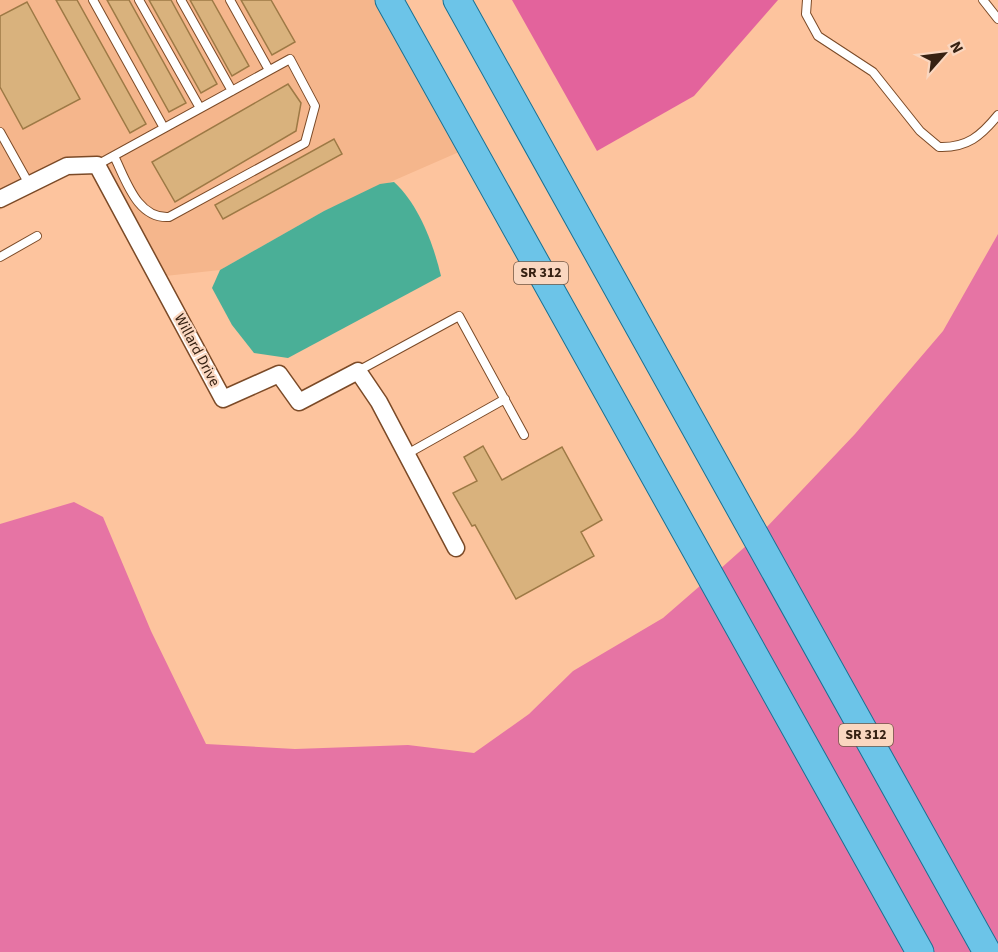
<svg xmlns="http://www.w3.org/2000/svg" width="998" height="952" font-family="'Source Sans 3',sans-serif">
  <rect width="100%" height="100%" fill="#fdc49e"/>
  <path fill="#f5b68c" d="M0 0H376L459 152 324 211 220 270 156 277 89 161 0 210Z"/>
  <path fill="#e674a4" d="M998 234V947L765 529 855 434 943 331Z
    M74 502 103 517 151 631 206 744 295 749 408 745 474 753 529 714 573 671 663 618 701 585 906 952H0V524Z
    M747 545 974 952H933L719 570Z"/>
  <path fill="#e3639c" d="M512 0H778L694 96 597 151Z"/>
  <path fill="#4aaf97" d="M394 182C419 205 433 243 441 276L288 358 254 353 232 325 212 288 220 270 324 211 380 184Z"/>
  <path fill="#d9b27d" stroke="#9d7945" stroke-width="1.5" d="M56 0H77L146 124 130 133Z
    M107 0H129L186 103 169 112Z
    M149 0H171L217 84 201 93Z
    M190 0H212L249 66 232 76Z
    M241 0H271L295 42 272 55Z
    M27 2 80 99 23 129 0 87V16Z
    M288 84 301 103 296 131 175 202 152 162Z
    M334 139 342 154 223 219 215 205Z
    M483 446 502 480 562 447 602 520 581 532 594 556 516 599 475 525 472 526 453 493 477 481 464 457Z"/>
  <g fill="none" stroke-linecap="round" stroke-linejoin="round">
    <defs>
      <path id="lane" d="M93 0 164 128
        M139 0 200 108
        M181 0 232 91
        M230 0 269 70
        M807 0 806 14 818 36 873 72 920 131 939 147C967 148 981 136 998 115
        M983 0 998 19
        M0 132 29 184
        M97 165 290 59 315 106 305 143 169 217C137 219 126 180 114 156
        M0 257 37 236
        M358 371 459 316 524 435
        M407 454 505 399"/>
      <path id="street" d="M0 199 67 166 97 165 223 399 279 374 299 402 358 371 379 402 456 548"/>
      <path id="primary" d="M389 0 920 952
        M457 0 987 952"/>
    </defs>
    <use href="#lane" stroke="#7b4a27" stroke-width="10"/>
    <use href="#street" stroke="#7b4a27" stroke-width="19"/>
    <use href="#primary" stroke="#197193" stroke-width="29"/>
    <use href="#lane" stroke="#fff" stroke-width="8"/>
    <use href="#street" stroke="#fff" stroke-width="16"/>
    <use href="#primary" stroke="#6cc4e8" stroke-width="27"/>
  </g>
  <g text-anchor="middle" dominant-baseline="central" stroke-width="4.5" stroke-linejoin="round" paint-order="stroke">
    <g fill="#fad7c0" stroke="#715846" stroke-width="1.5">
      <rect x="514" y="262" width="54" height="22" rx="4.5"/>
      <rect x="839" y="724" width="54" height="22" rx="4.5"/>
    </g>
    <g font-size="14" font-weight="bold" fill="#362112">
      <text x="541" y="273">SR 312</text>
      <text x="866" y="735">SR 312</text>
    </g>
    <g font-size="15" fill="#362112" stroke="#fad7c0">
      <text transform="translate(197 350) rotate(62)">Willard Drive</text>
    </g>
  </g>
  <g transform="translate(944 54) rotate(62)" stroke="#fad7c0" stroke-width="4.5" paint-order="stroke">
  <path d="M0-4.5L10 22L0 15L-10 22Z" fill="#362112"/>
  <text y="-9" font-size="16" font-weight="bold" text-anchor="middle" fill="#362112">N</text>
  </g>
</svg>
